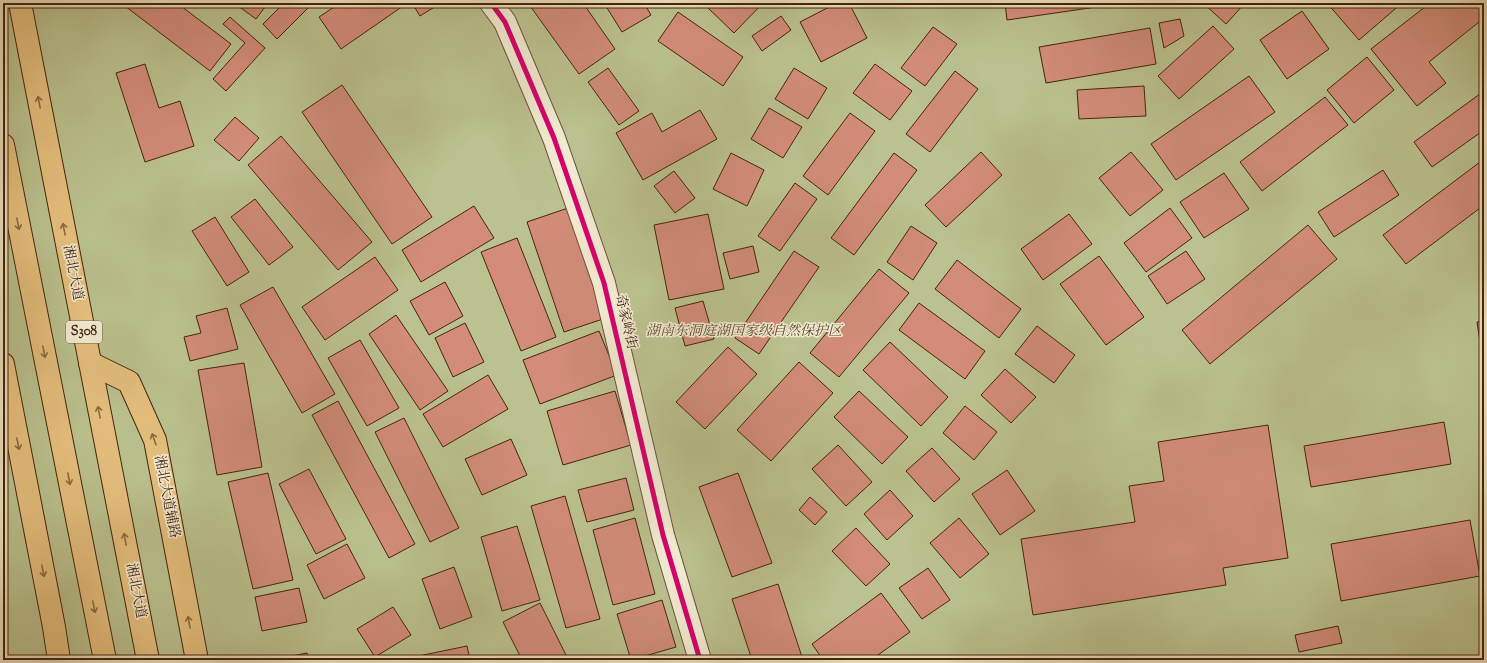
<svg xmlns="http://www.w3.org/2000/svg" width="1487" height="663" font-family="'Sorts Mill Goudy','Noto Serif SC',serif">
  <rect width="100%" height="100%" fill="#ece1bd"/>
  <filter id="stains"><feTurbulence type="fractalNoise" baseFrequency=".005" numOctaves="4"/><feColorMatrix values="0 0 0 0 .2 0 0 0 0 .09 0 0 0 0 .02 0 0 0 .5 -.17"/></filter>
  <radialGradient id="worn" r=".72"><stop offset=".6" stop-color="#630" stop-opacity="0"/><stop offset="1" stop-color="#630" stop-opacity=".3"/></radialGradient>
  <path fill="#bbc28f" stroke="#80734e" d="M3 3H1484V660H3Z"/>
  <path fill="#d28c79" stroke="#44240e" d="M121 3H177L231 44 210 71Z
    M234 3H268L256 19Z
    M284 3H307L310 6 277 39 263 24Z
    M340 3H400L403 6 341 49 319 17Z
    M412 3H441L420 16Z
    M528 3H583L615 49 579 74Z
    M604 3H644L651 15 622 32Z
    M711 3H763L734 33 707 7Z
    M837 3H849L867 38 821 62 800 22Z
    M1005 3H1117V4L1007 20Z
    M1203 3H1245L1226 24Z
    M1327 3H1402L1359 40Z
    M1430 3H1484V18L1429 62 1446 83 1417 106 1371 49Z
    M1302 11 1329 49 1287 79 1260 40Z
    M678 12 743 57 723 86 658 41Z
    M781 16 791 30 762 51 752 36Z
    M230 17 265 48 226 91 213 79 245 43 223 24Z
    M1180 19 1184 36 1164 48 1159 23Z
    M1213 26 1234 49 1179 99 1158 76Z
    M933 27 957 44 925 86 901 68Z
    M1150 28 1156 64 1046 83 1039 47Z
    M1367 57 1394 90 1354 123 1327 90Z
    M145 64 159 108 180 101 194 146 145 162 116 73Z
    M875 64 912 91 890 120 853 93Z
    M608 68 639 111 619 125 588 82Z
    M794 68 827 88 808 119 775 99Z
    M955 71 978 89 930 152 906 134Z
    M1249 76 1275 112 1176 180 1151 144Z
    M342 85 432 217 392 244 302 112Z
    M1144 86 1146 116 1079 119 1077 90Z
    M1484 91V130L1432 167 1414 142Z
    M1325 97 1348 125 1262 191 1240 162Z
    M769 108 802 127 783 158 751 139Z
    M700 110 717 139 643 180 616 133 652 113 662 132Z
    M850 113 875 131 828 195 803 176Z
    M235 117 259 138 239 161 214 140Z
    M281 136 372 242 338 270 248 165Z
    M981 152 1002 175 946 227 925 205Z
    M1131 152 1163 190 1130 216 1099 178Z
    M731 153 764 170 747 206 713 189Z
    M894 153 917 170 854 255 831 238Z
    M1484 159V205L1406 264 1383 235Z
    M1383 170 1399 195 1334 237 1318 212Z
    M674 171 695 198 675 213 654 186Z
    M1224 173 1249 209 1204 238 1180 202Z
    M795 183 817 199 780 251 758 236Z
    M255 199 293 247 269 265 231 217Z
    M474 206 494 238 421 282 402 250Z
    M568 208 606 318 564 332 527 222Z
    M1170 208 1192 238 1146 272 1124 243Z
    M708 214 724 289 669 300 654 225Z
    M1069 214 1092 244 1043 280 1021 249Z
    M215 217 249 272 227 286 192 231Z
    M1308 225 1337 259 1210 364 1182 330Z
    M911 226 937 243 913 280 887 262Z
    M517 238 556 337 521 351 481 252Z
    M753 246 759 272 730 279 723 253Z
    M794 251 819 267 759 354 735 338Z
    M1186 251 1205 279 1167 304 1148 276Z
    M1099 256 1144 317 1106 345 1060 284Z
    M375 257 398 290 325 340 302 307Z
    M957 260 1021 309 999 338 935 289Z
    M879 269 909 293 839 377 810 353Z
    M445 282 463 316 429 335 410 301Z
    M273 287 335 394 302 413 240 305Z
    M703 301 714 339 685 346 675 308Z
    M919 303 985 351 965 379 899 330Z
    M227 308 238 349 190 361 184 337 201 333 196 316Z
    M396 315 448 391 420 410 369 334Z
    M1484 321V368L1477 322Z
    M465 323 484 362 453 377 435 338Z
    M1037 326 1075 355 1054 383 1015 354Z
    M599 331 617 375 540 404 523 360Z
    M360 340 399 408 367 426 328 358Z
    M890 342 948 397 921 426 863 370Z
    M728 347 757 374 705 429 676 402Z
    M799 362 833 393 771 461 737 430Z
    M244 363 262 467 217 475 198 370Z
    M1005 369 1036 397 1011 423 981 395Z
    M488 375 508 409 443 447 423 414Z
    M615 391 631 445 563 465 547 411Z
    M859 391 908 437 882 464 834 417Z
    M338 401 415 544 389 558 312 415Z
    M965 406 997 432 974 460 943 433Z
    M404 418 459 528 430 542 375 432Z
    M1444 422 1451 464 1311 487 1304 446Z
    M1268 425 1288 558 1223 568 1226 585 1033 615 1021 539 1135 522 1129 486 1164 481 1158 442Z
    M511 439 527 475 482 495 465 459Z
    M838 445 872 482 846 506 812 469Z
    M932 448 960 479 934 502 906 471Z
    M309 469 346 539 316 554 279 484Z
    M1007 470 1035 511 1000 535 972 494Z
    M268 473 293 580 253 589 228 482Z
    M738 473 772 563 732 577 699 487Z
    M626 478 634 510 587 522 578 490Z
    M890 490 913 516 887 540 864 514Z
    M565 496 600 619 566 628 531 506Z
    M810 497 827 512 815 525 799 510Z
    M635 518 655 594 613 605 593 530Z
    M959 518 989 554 960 578 930 543Z
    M1470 520 1480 576 1341 601 1331 544Z
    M517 526 540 600 502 611 481 537Z
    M856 528 890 564 866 586 832 551Z
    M347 544 365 578 324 599 307 565Z
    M454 567 472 617 440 629 422 579Z
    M928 568 950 600 922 619 899 588Z
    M778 584 803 660H752L732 599Z
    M299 588 307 622 262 631 255 597Z
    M881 593 910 632 871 660H823L812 644Z
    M662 600 676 647 631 660 617 614Z
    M540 603 566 655 555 660H522L503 622Z
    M393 607 411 635 375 657 357 629Z
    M1338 626 1342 643 1299 652 1295 635Z
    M467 646 470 660H399Z
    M307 653 309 660H271Z"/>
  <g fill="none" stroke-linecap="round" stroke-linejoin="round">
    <defs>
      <path id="tertiary" d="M491 3 505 22 554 138 604 283 663 535 700 660"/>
      <path id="primary" d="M90 363 129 382 155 440 197 660
        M3 364 54 627 59 660"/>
      <path id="trunk" d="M20 3 148 660
        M3 145 105 660"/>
    </defs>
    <use href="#tertiary" stroke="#6e533a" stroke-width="24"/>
    <use href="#primary" stroke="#44240e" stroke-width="24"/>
    <use href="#trunk" stroke="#44240e" stroke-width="24"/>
    <use href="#tertiary" stroke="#f3ecd4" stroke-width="22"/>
    <use href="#primary" stroke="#e6c07e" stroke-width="22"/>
    <use href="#trunk" stroke="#e6c07e" stroke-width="22"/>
    <defs>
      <path id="cycleway" d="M491 3 505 22 554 138 604 283 663 535 700 660"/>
    </defs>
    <use href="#cycleway" stroke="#f3ecd4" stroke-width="8"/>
    <use href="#cycleway" stroke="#d6006c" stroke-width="5"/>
  </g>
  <defs><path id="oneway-shaft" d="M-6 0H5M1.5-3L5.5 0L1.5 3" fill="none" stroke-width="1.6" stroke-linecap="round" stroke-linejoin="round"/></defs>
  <g stroke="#8d6a40">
    <use href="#oneway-shaft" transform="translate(39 102) rotate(-101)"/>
    <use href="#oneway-shaft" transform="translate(18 224) rotate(79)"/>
    <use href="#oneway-shaft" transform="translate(64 229) rotate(-101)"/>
    <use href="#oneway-shaft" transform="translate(44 352) rotate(79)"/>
    <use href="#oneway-shaft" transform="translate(99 412) rotate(-101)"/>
    <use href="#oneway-shaft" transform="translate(154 439) rotate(-109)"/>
    <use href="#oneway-shaft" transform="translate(18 444) rotate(79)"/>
    <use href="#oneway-shaft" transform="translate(69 479) rotate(79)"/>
    <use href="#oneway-shaft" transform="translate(125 539) rotate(-101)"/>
    <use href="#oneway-shaft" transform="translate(43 571) rotate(79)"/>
    <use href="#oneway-shaft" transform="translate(94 607) rotate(79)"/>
    <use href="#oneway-shaft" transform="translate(189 622) rotate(-101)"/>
  </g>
  <g text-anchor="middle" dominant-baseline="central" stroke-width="3" stroke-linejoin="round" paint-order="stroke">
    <rect fill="#f3ecd4" stroke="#786049" stroke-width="1" x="66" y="321" width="36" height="22" rx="3"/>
    <g font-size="13" font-weight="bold" fill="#44240e">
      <text x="84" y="332">S308</text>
    </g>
    <g font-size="14" fill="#44240e" stroke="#f3ecd4">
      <text transform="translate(72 273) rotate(79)">湘北大道</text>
      <text transform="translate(625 322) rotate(77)">奇家岭街</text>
      <text transform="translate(166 497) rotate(79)">湘北大道辅路</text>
      <text transform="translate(135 591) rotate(79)">湘北大道</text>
    </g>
    <g font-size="14" font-style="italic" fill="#624c2e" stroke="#f3ecd4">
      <text x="744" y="332">湖南东洞庭湖国家级自然保护区</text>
    </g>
  </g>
  <rect width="1487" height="663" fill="none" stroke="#ece1bd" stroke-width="16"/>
  <rect x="4" y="4" width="1479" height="655" fill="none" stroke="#44240e" stroke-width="2"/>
  <rect x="8" y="8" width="1471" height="647" fill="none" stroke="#44240e"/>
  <rect width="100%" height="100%" filter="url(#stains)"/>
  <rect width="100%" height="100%" fill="url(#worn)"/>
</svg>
